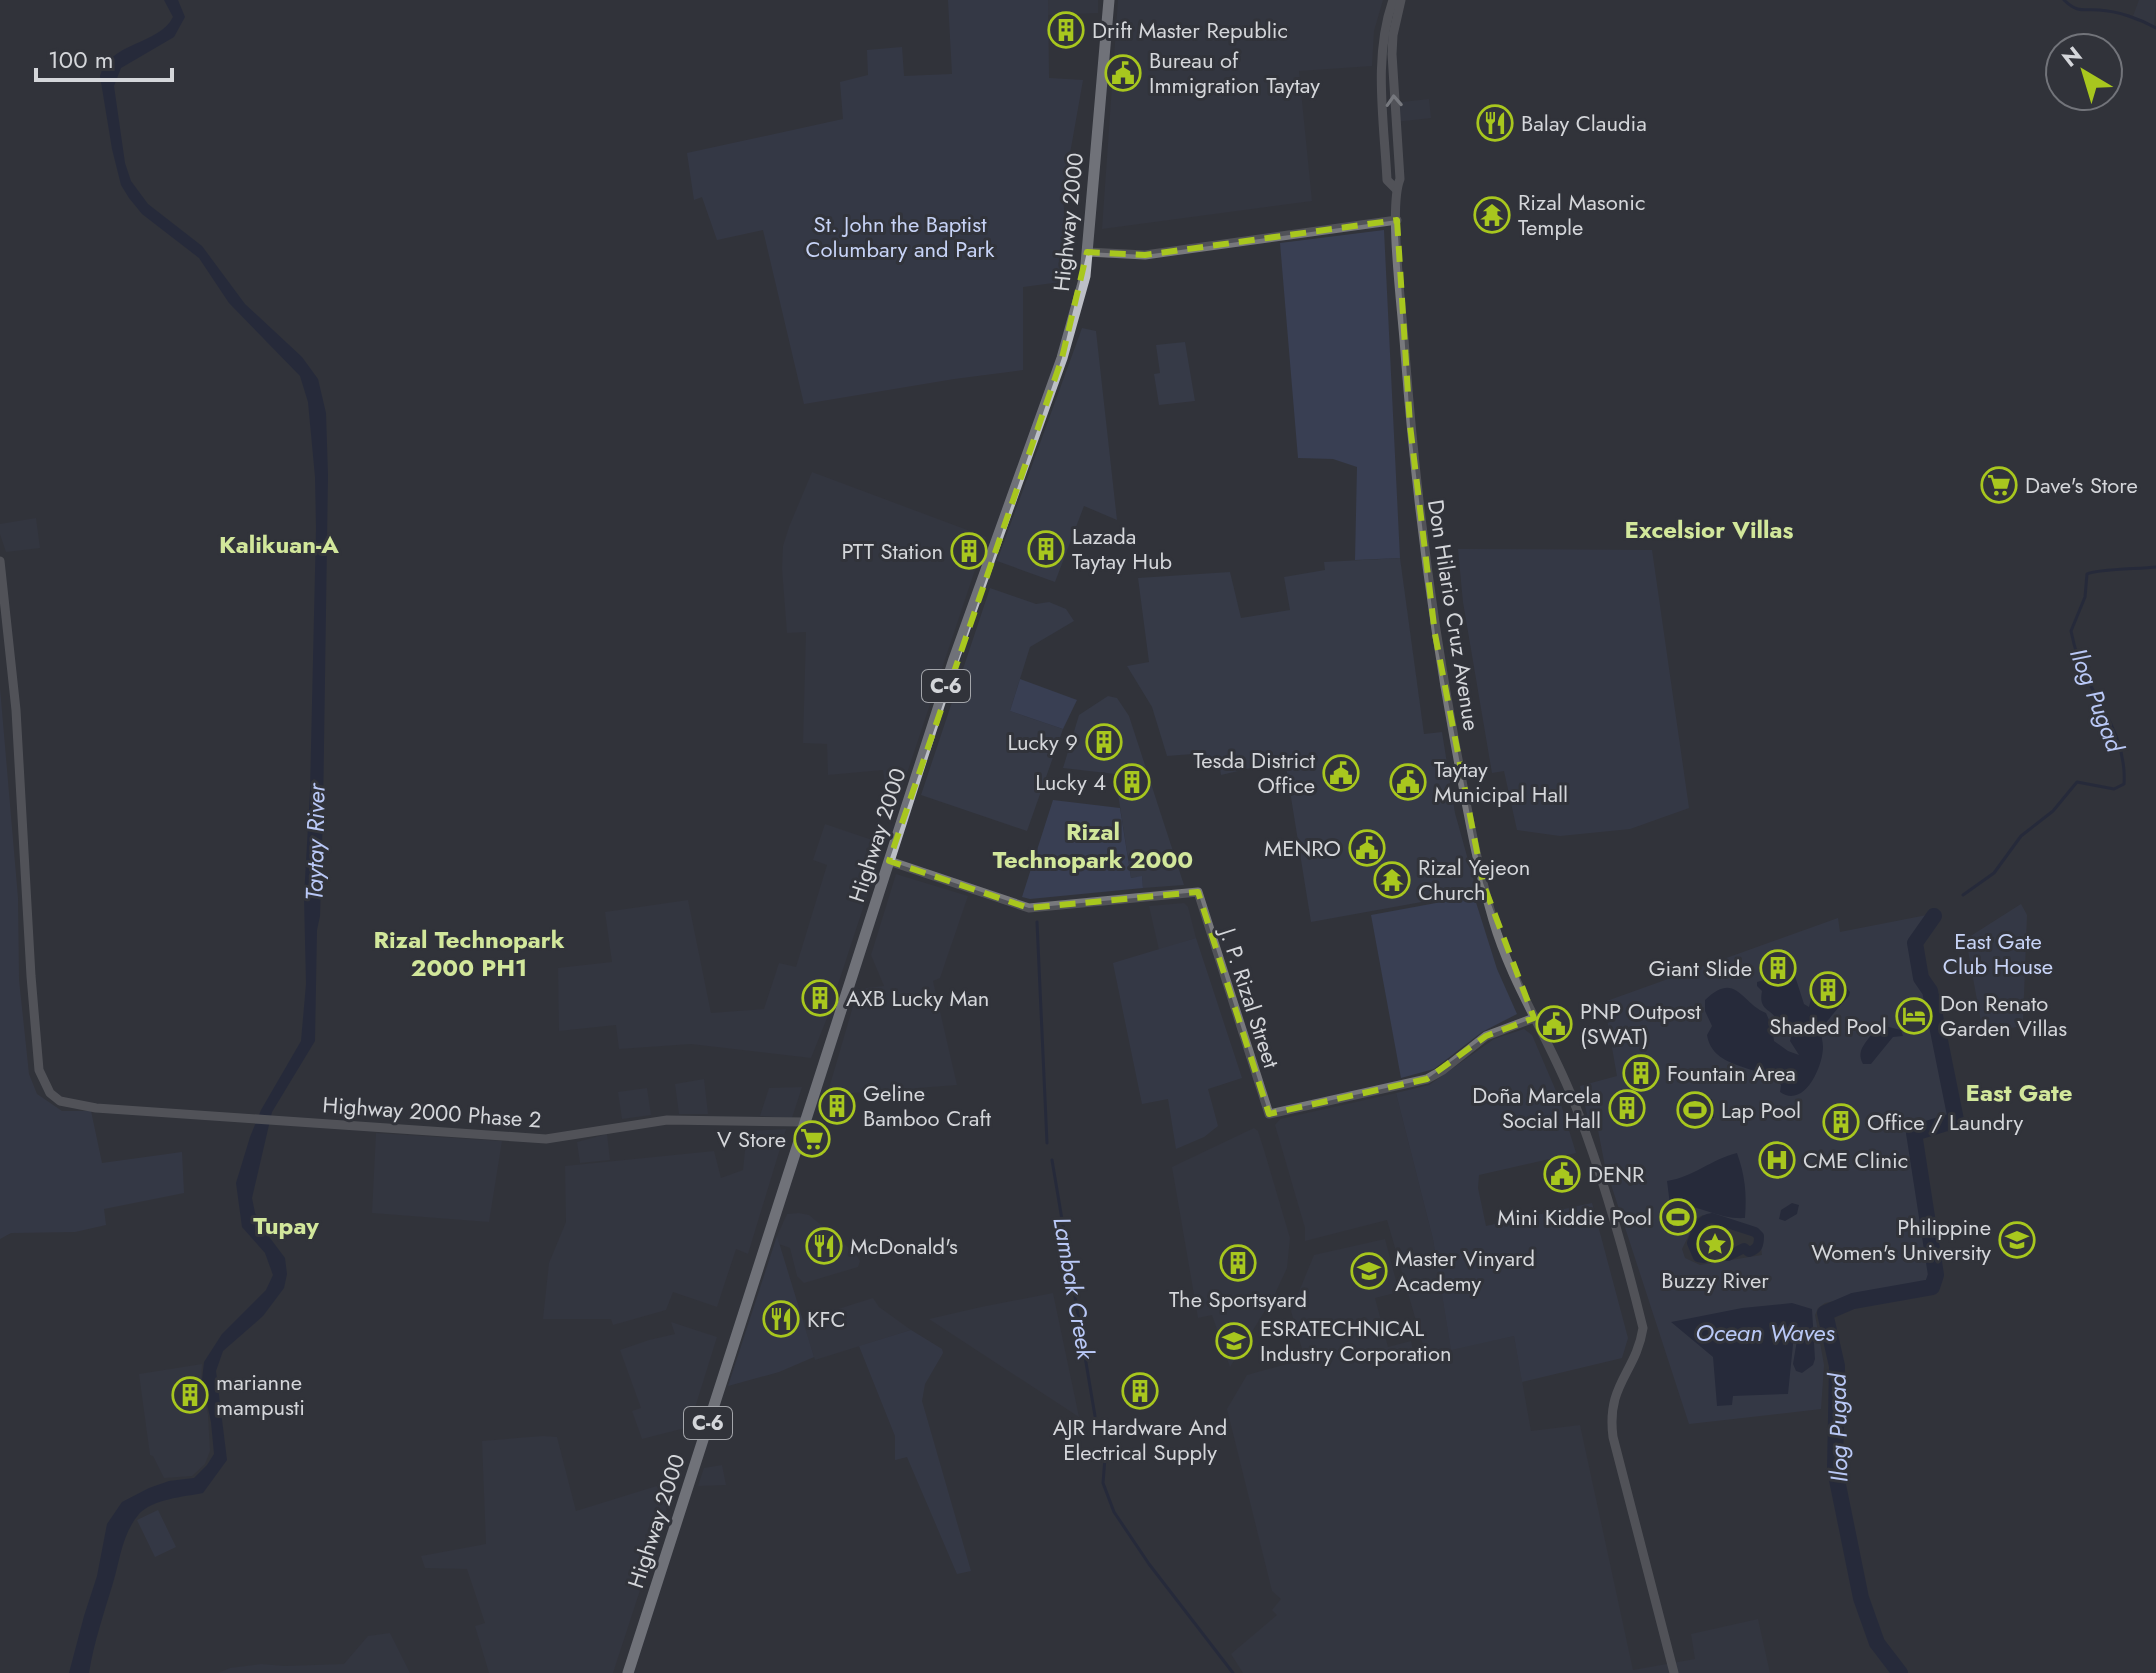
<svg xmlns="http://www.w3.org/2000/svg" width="2156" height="1673" viewBox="0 0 2156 1673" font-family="Jost,sans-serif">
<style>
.built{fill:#363a47}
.green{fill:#393f53;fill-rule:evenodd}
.water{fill:#19203b}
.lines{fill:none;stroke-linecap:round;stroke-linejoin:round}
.stream{stroke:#19203b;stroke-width:3}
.canal{stroke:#19203b;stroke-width:10}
.river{stroke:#19203b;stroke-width:16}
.minor{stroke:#78797d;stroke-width:9}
.major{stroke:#bcbfc6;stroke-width:11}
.oneway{stroke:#cbcdd1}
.marked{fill:none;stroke:#a8c71e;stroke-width:6;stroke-dasharray:16 10;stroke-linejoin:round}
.labels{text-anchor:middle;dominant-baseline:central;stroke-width:6;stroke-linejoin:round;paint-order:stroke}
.shield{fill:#31333a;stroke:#a3a5aa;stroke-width:2}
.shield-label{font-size:20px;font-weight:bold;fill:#d4d6da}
.poi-label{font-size:22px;fill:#d4d6da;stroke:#31333a;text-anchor:start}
.street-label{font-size:22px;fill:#d4d6da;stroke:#31333a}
.park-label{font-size:22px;fill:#c7d3f6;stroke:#31333a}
.neighbourhood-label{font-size:24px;font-weight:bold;fill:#d2e79b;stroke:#31333a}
.water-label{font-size:24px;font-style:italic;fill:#b9c8f6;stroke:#31333a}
</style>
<rect width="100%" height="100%" fill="#31333a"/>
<g class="built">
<path d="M1048,0H1098V13L1048,15Z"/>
<path d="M1118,0H1383L1374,31L1372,66L1299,71L1312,201L1102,229Z"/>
<path d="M2139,0H2156L2154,27L2133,16Z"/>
<path d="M1429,99L1431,118L1395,122L1393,103Z"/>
<path d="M1082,328L1096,331L1117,520L1084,506L1055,582L997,561Z"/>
<path d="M1185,342L1195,401L1159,405L1154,374L1160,373L1156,345Z"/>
<path d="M812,472L986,537L890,824L883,770L828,775L827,744L803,743L806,632L787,633L782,569L783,546L789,527Z"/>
<path d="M36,518L40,548L6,552L0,534V524Z"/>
<path d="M1400,558L1424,734L1442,732L1455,813L1477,892L1311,922L1285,760L1221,775L1219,763L1195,766L1193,754L1167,756L1152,707L1127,666L1149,662L1138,578L1230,572L1241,618L1290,610L1284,577L1325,570L1324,562Z"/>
<path d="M990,588L1036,604L1049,602L1066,609L1074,621L1030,647L1010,711L1063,729L1027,831L921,795Z"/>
<path d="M1108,696L1117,698L1129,716L1184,885L1143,888L1142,877L1131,878L1115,774L1063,768L1079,715Z"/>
<path d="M825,824L884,844L827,1018L811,1058L691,1044L619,1049L616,1025L559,1031L558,968L612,962L605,912L688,900L711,1013L764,1009L779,963L796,967L827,865L813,860Z"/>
<path d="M896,874L968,896L940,978L933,981L957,1085L827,1095L858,989L884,986L871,955Z"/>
<path d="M1184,903L1188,907L1196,938L1159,950L1149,906Z"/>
<path d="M704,1079L708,1114H679L675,1084Z"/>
<path d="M802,1087L792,1118L760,1116L769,1088Z"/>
<path d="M647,1088L651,1115L622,1119L618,1092Z"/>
<path d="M1396,1093L1433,1239L1451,1349L1514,1336L1531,1431L1580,1425L1633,1670L1695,1659L1691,1634L1758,1619L1770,1673H1243L1231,1654L1277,1615L1272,1610L1281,1599L1272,1591L1227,1409L1247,1375L1305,1359L1291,1311L1314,1255L1385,1239L1399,1292L1375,1298L1388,1347L1411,1341L1414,1354L1425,1352L1387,1220L1305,1241V1228L1275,1125L1280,1119Z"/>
<path d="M1254,1128L1258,1131L1264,1150L1290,1238L1287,1268L1273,1298L1230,1367L1212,1315L1198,1318L1172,1167Z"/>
<path d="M786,1129L748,1254L736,1249L717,1307L673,1292L666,1310L613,1325L611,1319H543L549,1263L566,1222L565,1166L714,1151L721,1178L743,1170L747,1131Z"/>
<path d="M376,1133L502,1141L489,1222L372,1213Z"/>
<path d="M607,1134L610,1160L580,1163L577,1142Z"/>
<path d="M799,1213L809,1215L855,1253L860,1261L858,1267L804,1283L797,1276L790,1248L779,1244L777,1236L787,1214Z"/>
<path d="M1053,1293L1079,1417L929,1319L981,1307Z"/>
<path d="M873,1298L879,1307L911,1330L815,1360L799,1310L803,1320Z"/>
<path d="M671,1322L717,1337L689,1427L642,1439L632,1411L641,1408L620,1350L649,1340L675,1334Z"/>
<path d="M202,1364L201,1383L208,1415L210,1451L205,1464L192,1476L164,1478L153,1456L150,1455L139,1374Z"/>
<path d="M543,1436L557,1437L576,1511L676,1480L613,1673H489L475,1626L485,1623L467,1569L425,1568L421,1556L486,1544L482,1441Z"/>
<path d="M722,1465L726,1485L698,1486L704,1468Z"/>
<path d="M390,1633L410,1673H218L230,1668L261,1664L285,1666L344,1664L368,1636Z"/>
</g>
<g class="green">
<path d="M948,0H1048L1049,78L1083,80L1063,193L1068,281L1023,287V370L954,379L804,404L763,230L717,240L702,197L694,200L687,153L843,119L840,82L868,75L867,50L902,47L904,76L952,74Z"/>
<path d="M1384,230L1400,558L1355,560L1357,467L1333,459L1298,458L1280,243Z"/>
<path d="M1458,549L1652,550L1689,808L1630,829L1560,836L1517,830L1504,771L1492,773L1463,602Z"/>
<path d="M1020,679L1077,700L1063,729L1010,711Z"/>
<path d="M0,688L18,898L19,980L29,1074L37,1094L62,1111H91L102,1163L182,1152L184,1193L104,1209L106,1225L75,1232L11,1233L0,1239Z"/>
<path d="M1053,800L1120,808L1131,878L1142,876L1143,888L1030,899L1022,897Z"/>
<path d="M1474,896L1497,969L1517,1014L1482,1032L1434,1069L1401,1078L1371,915Z"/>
<path d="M2021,904L2027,915L2023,1020L2017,1027L1983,1033L1966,939Z"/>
<path d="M1927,915L1910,944L1918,982L1925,996L1952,1111L1949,1119L1916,1126L1909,1133L1932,1272L1925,1281L1825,1303L1818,1308L1815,1315L1824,1365L1821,1409L1689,1424L1605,1166L1598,1130H1591L1580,1086L1617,1076L1604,1002L1838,918L1840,932ZM1703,1215L1729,1225L1759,1231L1762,1255L1700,1265L1685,1258L1682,1249L1697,1218Z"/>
<path d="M1196,938L1242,1078L1208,1089L1218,1126L1204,1137L1176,1149L1168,1099L1142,1104L1113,963Z"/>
<path d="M1524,1029L1532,1035L1559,1098L1576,1153L1479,1175L1478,1188L1486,1226L1592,1203L1628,1338L1622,1358L1522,1382L1514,1336L1451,1350L1433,1239L1396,1093L1429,1085L1494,1039Z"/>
<path d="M777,1236L814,1357L779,1372L728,1386Z"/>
<path d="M911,1330L942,1349L943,1353L925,1384L922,1401L971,1571L957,1574L907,1457L895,1460V1436L859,1346Z"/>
<path d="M158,1510L176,1547L155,1557L137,1520Z"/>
</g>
<g class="water">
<path d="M164,0H178L185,17L174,37L121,68L114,86L125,163L131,181L148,204L202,246L245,304L302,357L318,379L326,413L328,475L323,813L320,916L317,930L315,1041L272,1112L252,1198L255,1213L267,1234L285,1258L287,1274L284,1288L263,1316L223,1351L216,1371L227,1460L203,1493C183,1497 153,1499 139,1514C122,1534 120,1560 113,1583C104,1613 94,1642 89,1673H69L84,1616L97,1576L107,1524L122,1502L149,1488L169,1481L194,1478L207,1465L214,1454L211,1422L202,1380L204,1362L222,1334L266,1290L273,1275L265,1253L242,1227L236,1183L250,1137L261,1110L301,1041L306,984L304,897L310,791L316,528L315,477L308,402L300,376L229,303L199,258L142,214L129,198L121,185L112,149L100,76C109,42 159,45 173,17Z"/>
<path d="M1789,973L1795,976L1804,1004L1809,1007L1812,994L1825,973L1835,974L1850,992L1849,996C1846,999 1823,1025 1822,1029C1820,1035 1823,1040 1823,1047C1823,1067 1804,1109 1780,1092L1781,1085C1760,1064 1713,1071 1707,1035L1712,1026L1705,1011V1000C1736,970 1741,1003 1766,1013L1772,1027L1774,1041L1788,1051L1799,1055L1790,1041L1792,1032L1782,1033C1780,1028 1779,1024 1777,1020C1771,1008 1758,1011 1762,991L1757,986V982Z"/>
<path d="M1885,1026L1901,1030L1903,1036L1893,1037L1871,1064H1863C1855,1049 1868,1042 1874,1030H1879L1881,1034Z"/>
<path d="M1712,1099L1714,1118L1679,1121L1677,1102Z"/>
<path d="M1737,1153C1745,1175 1747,1194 1745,1218C1718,1220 1696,1202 1670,1205L1667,1181C1693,1177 1712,1159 1737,1153Z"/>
<path d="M1792,1203L1799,1205L1797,1214L1785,1221L1779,1219L1781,1210Z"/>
<path d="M1691,1210L1693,1223L1665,1230L1663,1212Z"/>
<path d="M1792,1303L1812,1309L1815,1359L1813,1365L1802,1373L1796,1371L1793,1364L1798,1334L1794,1335L1788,1394L1733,1396L1732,1405L1717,1406L1713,1357L1671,1322L1742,1308Z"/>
</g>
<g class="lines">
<g class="stream">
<path d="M2064,0C2077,13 2083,9 2099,10C2118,11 2140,19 2156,28"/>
<path d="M1963,895L1994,873L2021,836L2053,811L2077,782L2114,789L2124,784C2127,742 2102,709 2084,673C2077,659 2074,645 2071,631L2085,597L2087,574C2097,569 2140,569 2156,567"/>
<path d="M1037,922L1047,1143"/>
<path d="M1052,1160L1095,1416"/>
<path d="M1105,1458L1103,1483L1114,1512L1149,1564L1233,1673"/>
</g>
<path class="canal" d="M1712,1218L1755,1232L1759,1236C1759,1245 1758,1249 1749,1252L1744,1248L1728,1256C1720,1252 1719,1242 1710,1239L1706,1241L1707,1253L1704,1258L1698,1257L1692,1243C1696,1232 1699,1219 1712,1218Z"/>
<path class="river" d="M1900,1673L1877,1643L1861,1598L1835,1470L1837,1366L1825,1313L1853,1301L1932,1287L1936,1275L1914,1133L1956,1120L1930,991L1921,978L1915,943L1934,916"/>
<g class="minor">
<path d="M1393,0C1373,57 1384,120 1387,180L1396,189"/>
<path d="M1401,0L1393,35L1392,54L1400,179C1388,208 1403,316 1405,353C1415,484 1431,614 1455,743C1466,802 1476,862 1493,920C1511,982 1548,1037 1572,1097C1602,1171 1624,1251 1643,1328C1636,1373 1606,1384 1613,1437L1674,1673"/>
<path d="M1087,252L1145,255L1397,220"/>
<path d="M0,561L16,710L31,976L39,1070L50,1093L60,1101L96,1108L546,1139L667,1120L805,1122"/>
<path d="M889,861L1029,908L1198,892L1269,1114L1427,1079L1443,1070L1486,1036L1534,1018"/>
</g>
<path class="major" d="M628,1673L954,659L1062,358L1085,276L1109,0"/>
</g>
<defs><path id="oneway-chevron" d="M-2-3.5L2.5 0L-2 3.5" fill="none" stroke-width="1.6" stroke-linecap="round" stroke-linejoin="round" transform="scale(2)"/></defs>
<use class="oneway" href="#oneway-chevron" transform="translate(1394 101) rotate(-93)"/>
<path d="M0 0H2156V1673H0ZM1397,220L1410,425L1435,634L1483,883L1534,1018L1486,1036L1427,1079L1269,1114L1198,892L1029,908L889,861L1062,358L1087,252L1145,255Z" fill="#31333a" fill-opacity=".55" fill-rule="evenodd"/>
<path class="marked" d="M1397,220L1410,425L1435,634L1483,883L1534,1018L1486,1036L1427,1079L1269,1114L1198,892L1029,908L889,861L1062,358L1087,252L1145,255Z"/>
<defs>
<symbol id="building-ring" viewBox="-11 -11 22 22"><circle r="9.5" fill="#31333a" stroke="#a8c71e" stroke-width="1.5"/><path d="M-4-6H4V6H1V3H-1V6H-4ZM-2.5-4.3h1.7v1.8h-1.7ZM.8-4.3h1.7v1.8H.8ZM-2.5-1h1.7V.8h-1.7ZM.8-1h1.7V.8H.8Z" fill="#a8c71e"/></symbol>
<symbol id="civic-ring" viewBox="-11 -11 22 22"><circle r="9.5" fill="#31333a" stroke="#a8c71e" stroke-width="1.5"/><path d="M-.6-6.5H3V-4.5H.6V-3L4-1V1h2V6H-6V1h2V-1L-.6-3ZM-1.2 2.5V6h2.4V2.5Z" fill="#a8c71e"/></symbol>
<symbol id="restaurant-ring" viewBox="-11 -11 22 22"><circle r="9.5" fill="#31333a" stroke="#a8c71e" stroke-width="1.5"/><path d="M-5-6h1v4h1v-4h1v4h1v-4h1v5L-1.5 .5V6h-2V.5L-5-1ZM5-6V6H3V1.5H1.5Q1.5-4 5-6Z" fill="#a8c71e"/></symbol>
<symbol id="temple-ring" viewBox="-11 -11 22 22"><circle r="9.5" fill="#31333a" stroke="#a8c71e" stroke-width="1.5"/><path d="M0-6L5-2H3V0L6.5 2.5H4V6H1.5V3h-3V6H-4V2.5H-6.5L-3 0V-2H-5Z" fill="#a8c71e"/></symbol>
<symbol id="supermarket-ring" viewBox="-11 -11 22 22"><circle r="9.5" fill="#31333a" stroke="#a8c71e" stroke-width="1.5"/><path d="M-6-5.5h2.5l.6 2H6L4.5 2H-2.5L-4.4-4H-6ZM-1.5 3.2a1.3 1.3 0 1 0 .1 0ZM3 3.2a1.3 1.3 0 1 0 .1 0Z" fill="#a8c71e"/></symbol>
<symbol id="hotel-ring" viewBox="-11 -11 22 22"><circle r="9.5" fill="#31333a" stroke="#a8c71e" stroke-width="1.5"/><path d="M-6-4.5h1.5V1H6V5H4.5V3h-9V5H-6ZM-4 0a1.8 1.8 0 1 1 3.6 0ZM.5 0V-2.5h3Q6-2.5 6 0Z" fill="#a8c71e"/></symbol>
<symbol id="stadium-ring" viewBox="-11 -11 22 22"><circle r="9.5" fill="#31333a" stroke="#a8c71e" stroke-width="1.5"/><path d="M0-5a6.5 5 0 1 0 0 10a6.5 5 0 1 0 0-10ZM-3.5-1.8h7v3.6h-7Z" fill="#a8c71e"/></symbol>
<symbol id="hospital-ring" viewBox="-11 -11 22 22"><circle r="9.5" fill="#31333a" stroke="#a8c71e" stroke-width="1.5"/><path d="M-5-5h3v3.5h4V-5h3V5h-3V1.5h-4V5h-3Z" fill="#a8c71e"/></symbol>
<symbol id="university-ring" viewBox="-11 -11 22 22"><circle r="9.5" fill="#31333a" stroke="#a8c71e" stroke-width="1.5"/><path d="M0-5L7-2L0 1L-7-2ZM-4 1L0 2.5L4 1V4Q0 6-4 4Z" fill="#a8c71e"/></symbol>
<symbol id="sight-ring" viewBox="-11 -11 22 22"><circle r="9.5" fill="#31333a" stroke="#a8c71e" stroke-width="1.5"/><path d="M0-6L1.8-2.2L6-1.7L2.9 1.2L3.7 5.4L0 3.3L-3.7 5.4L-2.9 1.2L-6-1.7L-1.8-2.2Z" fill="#a8c71e"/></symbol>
<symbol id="school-ring" viewBox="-11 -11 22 22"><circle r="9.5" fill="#31333a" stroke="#a8c71e" stroke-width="1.5"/><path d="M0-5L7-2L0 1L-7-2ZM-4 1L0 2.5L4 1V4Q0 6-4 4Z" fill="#a8c71e"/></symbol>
</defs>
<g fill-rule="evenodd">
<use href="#building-ring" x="1046" y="10" width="40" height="40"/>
<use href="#civic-ring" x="1103" y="53" width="40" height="40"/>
<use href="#restaurant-ring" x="1475" y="103" width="40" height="40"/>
<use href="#temple-ring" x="1472" y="195" width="40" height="40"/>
<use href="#supermarket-ring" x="1979" y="465" width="40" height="40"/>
<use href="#building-ring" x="1026" y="529" width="40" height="40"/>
<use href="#building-ring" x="949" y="531" width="40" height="40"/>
<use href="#building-ring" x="1084" y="722" width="40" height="40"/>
<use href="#civic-ring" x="1321" y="753" width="40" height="40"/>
<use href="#building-ring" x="1112" y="762" width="40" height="40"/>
<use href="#civic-ring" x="1388" y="762" width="40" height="40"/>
<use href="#civic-ring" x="1347" y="828" width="40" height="40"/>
<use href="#temple-ring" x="1372" y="860" width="40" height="40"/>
<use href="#building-ring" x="1758" y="948" width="40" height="40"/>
<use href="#building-ring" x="1808" y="970" width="40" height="40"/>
<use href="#building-ring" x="800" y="978" width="40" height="40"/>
<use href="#hotel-ring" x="1894" y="996" width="40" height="40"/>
<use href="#civic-ring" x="1534" y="1004" width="40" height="40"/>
<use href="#building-ring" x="1621" y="1053" width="40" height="40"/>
<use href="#building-ring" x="817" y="1086" width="40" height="40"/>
<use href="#building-ring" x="1607" y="1088" width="40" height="40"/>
<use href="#stadium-ring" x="1675" y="1090" width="40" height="40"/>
<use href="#building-ring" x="1821" y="1102" width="40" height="40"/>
<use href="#supermarket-ring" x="792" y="1119" width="40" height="40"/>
<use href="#hospital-ring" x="1757" y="1140" width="40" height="40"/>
<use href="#civic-ring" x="1542" y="1154" width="40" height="40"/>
<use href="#stadium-ring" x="1658" y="1197" width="40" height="40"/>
<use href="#university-ring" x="1997" y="1220" width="40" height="40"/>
<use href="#sight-ring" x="1695" y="1224" width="40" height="40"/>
<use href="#restaurant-ring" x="804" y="1226" width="40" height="40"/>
<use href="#building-ring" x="1218" y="1243" width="40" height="40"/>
<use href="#school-ring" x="1349" y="1251" width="40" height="40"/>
<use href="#restaurant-ring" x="761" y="1299" width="40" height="40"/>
<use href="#school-ring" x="1214" y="1321" width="40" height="40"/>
<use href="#building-ring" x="1120" y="1371" width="40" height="40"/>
<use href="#building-ring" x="170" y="1375" width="40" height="40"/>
</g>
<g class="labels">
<g class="shield">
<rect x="922" y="670" width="48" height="32" rx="6"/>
<rect x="684" y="1407" width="48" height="32" rx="6"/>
</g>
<g class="shield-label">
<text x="946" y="686">C-6</text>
<text x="708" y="1423">C-6</text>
</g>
<g class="poi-label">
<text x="1092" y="30">Drift Master Republic</text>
<text x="1149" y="60">Bureau of<tspan x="1149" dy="25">Immigration Taytay</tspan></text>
<text x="1521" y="123">Balay Claudia</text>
<text x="1518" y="202">Rizal Masonic<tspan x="1518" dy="25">Temple</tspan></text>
<text x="2025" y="485">Dave's Store</text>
<text x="1072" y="536">Lazada<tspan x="1072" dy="25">Taytay Hub</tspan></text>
<text x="943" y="551" text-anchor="end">PTT Station</text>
<text x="1078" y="742" text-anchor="end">Lucky 9</text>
<text x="1315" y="760" text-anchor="end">Tesda District<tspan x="1315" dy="25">Office</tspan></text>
<text x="1434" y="769">Taytay<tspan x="1434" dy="25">Municipal Hall</tspan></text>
<text x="1106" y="782" text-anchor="end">Lucky 4</text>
<text x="1341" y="848" text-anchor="end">MENRO</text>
<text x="1418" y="867">Rizal Yejeon<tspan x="1418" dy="25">Church</tspan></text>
<text x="1752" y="968" text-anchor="end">Giant Slide</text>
<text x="846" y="998">AXB Lucky Man</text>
<text x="1940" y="1003">Don Renato<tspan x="1940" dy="25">Garden Villas</tspan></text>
<text x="1580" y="1011">PNP Outpost<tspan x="1580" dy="25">(SWAT)</tspan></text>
<text x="1828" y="1026" text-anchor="middle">Shaded Pool</text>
<text x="1667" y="1073">Fountain Area</text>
<text x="863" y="1093">Geline<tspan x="863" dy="25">Bamboo Craft</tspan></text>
<text x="1601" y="1095" text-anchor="end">Doña Marcela<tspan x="1601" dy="25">Social Hall</tspan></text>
<text x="1721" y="1110">Lap Pool</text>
<text x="1867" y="1122">Office / Laundry</text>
<text x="786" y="1139" text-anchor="end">V Store</text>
<text x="1803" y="1160">CME Clinic</text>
<text x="1588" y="1174">DENR</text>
<text x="1652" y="1217" text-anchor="end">Mini Kiddie Pool</text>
<text x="1991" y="1227" text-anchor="end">Philippine<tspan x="1991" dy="25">Women's University</tspan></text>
<text x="850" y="1246">McDonald's</text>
<text x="1395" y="1258">Master Vinyard<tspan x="1395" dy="25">Academy</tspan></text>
<text x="1715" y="1280" text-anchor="middle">Buzzy River</text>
<text x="1238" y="1299" text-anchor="middle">The Sportsyard</text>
<text x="807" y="1319">KFC</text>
<text x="1260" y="1328">ESRATECHNICAL<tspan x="1260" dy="25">Industry Corporation</tspan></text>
<text x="216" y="1382">marianne<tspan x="216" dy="25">mampusti</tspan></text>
<text x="1140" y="1427" text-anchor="middle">AJR Hardware And<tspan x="1140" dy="25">Electrical Supply</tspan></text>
</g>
<g class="street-label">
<text transform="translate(1068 222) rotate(-84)">Highway 2000</text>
<text transform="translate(1454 615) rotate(81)">Don Hilario Cruz Avenue</text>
<text transform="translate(877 835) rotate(-72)">Highway 2000</text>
<text transform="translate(1250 998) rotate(72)">J. P. Rizal Street</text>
<text transform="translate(432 1112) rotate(4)">Highway 2000 Phase 2</text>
<text transform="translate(656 1521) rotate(-72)">Highway 2000</text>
</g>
<g class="park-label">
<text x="900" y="224">St. John the Baptist<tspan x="900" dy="25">Columbary and Park</tspan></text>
<text x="1998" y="941">East Gate<tspan x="1998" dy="25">Club House</tspan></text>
</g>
<g class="neighbourhood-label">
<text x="1709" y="529">Excelsior Villas</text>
<text x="279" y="544">Kalikuan-A</text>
<text x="1093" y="831">Rizal<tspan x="1093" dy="28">Technopark 2000</tspan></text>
<text x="469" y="939">Rizal Technopark<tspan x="469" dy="28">2000 PH1</tspan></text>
<text x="2019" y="1092">East Gate</text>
<text x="286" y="1225">Tupay</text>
</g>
<g class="water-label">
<text transform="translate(2097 700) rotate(69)">Ilog Pugad</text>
<text transform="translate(315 842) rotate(-89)">Taytay River</text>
<text transform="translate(1074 1288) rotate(80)">Lambak Creek</text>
<text x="1765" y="1332">Ocean Waves</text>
<text transform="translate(1838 1428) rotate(-91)">Ilog Pugad</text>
</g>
</g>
<g transform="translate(2084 72) rotate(322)"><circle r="38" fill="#31333a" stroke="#72747a" stroke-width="2"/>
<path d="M0-6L14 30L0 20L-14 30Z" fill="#a8c71e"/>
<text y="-12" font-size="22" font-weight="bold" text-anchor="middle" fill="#d4d6da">N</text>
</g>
<path d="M36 68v12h136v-12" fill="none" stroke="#d4d6da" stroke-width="4"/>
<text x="48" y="68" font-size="24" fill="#d4d6da" stroke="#31333a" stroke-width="6" paint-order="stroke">100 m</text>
</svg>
